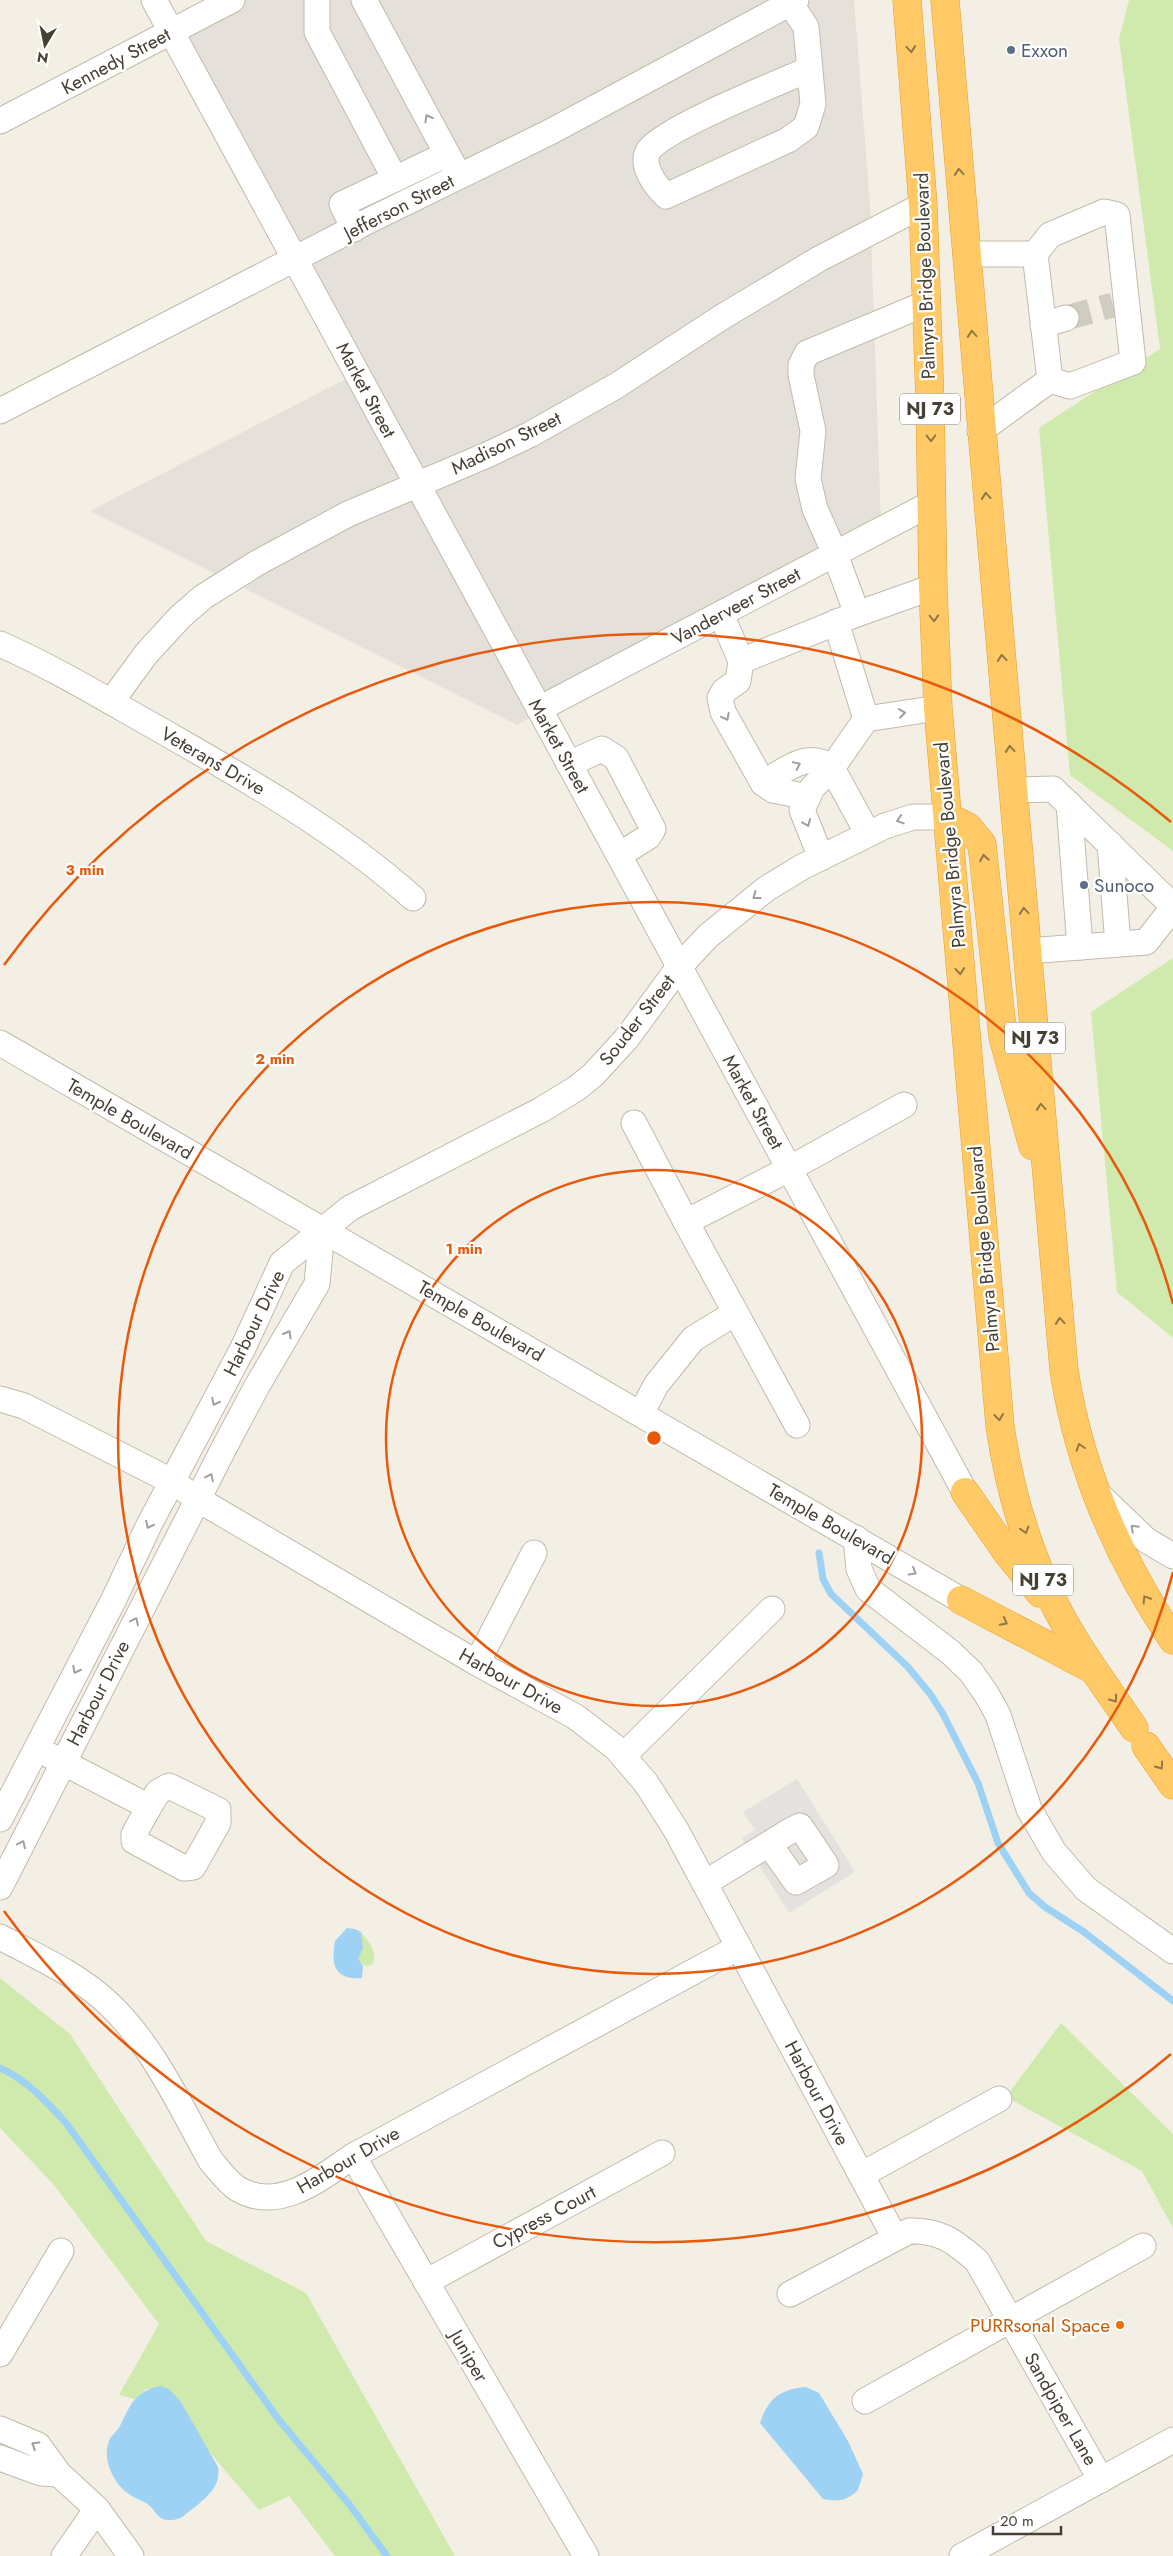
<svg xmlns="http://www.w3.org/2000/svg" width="1173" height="2556" viewBox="0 0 1173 2556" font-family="Jost,sans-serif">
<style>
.industrial{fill:#e6e0da}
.green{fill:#cfeaac}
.parking{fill:#e4e1de}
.water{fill:#9ed2f4}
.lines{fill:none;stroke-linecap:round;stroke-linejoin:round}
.stream{stroke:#9ed2f4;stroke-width:7}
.minor-tunnel{stroke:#d1ccc2;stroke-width:25;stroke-dasharray:25 12;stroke-linecap:butt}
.minor-casing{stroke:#c2baaa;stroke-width:27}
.highway-casing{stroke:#e59f2d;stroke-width:29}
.minor{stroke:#fff;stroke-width:25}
.highway{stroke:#ffca65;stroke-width:28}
.oneway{stroke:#907748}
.oneway2{stroke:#a29f9a}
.ring{fill:none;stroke:#e8590c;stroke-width:2.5}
.service-dot{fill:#5c6f8a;stroke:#fff;stroke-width:2}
.food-dot{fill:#e8710a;stroke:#fff;stroke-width:2}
.labels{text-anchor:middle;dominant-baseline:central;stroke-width:4.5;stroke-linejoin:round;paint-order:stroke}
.shield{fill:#fff;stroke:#7e7971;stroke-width:1}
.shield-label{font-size:18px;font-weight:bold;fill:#463f34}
.service-label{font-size:19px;fill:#4e5e75;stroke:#fff;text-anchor:start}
.street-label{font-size:19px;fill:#463f34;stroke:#fff}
.food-label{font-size:19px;fill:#c56008;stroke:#fff;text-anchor:end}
.centre{fill:#e8590c;stroke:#fff;stroke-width:2.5}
.ring-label{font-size:15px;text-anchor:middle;font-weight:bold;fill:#e8590c;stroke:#fff;stroke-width:4.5;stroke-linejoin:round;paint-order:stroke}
</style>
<rect width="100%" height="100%" fill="#f4efe5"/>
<path class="industrial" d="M233,0H854L870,205L881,522L517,725L90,511L357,373L172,32Z"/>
<g class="green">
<path d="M1129,0H1173V851L1070,775L1039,428L1160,349L1119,39Z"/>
<path d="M1173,958V1338L1117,1292L1091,1012Z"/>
<path d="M361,1932C369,1942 379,1952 372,1965L366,1966L359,1963C356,1952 364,1944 361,1932Z"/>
<path d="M0,1978L70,2034L206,2241L306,2293L455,2556H335L289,2496L259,2510L207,2449L181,2402L167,2389H146L135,2399L119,2395L159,2324L54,2185L0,2128Z"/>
<path d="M1061,2023L1173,2134V2228L1142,2171L1006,2097Z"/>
</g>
<path class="parking" d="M797,1779L855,1872L789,1913L742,1838L755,1830L743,1812Z"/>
<g class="water">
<path d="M347,1928L355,1929L361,1932L363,1948L358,1959L363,1966L362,1978C334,1980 331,1965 335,1941Z"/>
<path d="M160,2386L169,2389L181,2402L218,2467C221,2486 208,2496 195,2507C186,2513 181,2521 169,2520C156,2520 156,2509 146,2503C140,2500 132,2497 126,2492C113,2481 102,2459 109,2441C111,2435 117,2432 120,2426C131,2404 134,2392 160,2386Z"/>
<path d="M806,2387L819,2393L848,2441L863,2474L858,2490C847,2501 837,2502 823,2499L760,2423C768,2398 781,2389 806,2387Z"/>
</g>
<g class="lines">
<g class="stream">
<path d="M819,1553L823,1579L831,1594L908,1667L931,1695L943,1714L978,1783L998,1843L1029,1893L1045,1907L1084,1932L1173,2001"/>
<path d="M0,2068C27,2080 47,2102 66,2123L279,2420L349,2504L387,2556"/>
</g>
<path class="minor-tunnel" d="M1066,318L1113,305"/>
<defs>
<g id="minor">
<path d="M154,0L965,1492"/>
<path d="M317,0V32L395,179L342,204L354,229"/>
<path d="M364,0L459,176"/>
<path d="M788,0L806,27L813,104L806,127L788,140L666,196C656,186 639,165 649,150C666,127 778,83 810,69"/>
<path d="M0,121L232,0"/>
<path d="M395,179L447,154"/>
<path d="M966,254H1035L1050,380L980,431"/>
<path d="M1035,254L1050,235L1104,212L1117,215L1133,362L1070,386L1050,380"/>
<path d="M1043,325L1066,318"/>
<path d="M0,411L366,222L550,132L796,0"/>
<path d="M721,614L741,661L857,614L835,554L815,509L808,479L813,431L801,375V365L807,353L927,303"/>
<path d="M857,614L933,587"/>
<path d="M836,622L866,719"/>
<path d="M0,644C57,669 110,702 164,732C251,782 338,831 413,898"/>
<path d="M741,661L738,681L724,691L720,698L723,712L763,783L773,790L808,797"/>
<path d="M111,702L146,654L180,617L203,597L257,563L348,514L487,455L531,434L616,386L722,317L819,259L923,205"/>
<path d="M539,709L932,503"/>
<path d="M569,764L602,749L616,758L653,829L648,837L619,855"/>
<path d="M763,783C786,770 808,749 832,768L868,834"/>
<path d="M1014,790L1053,789L1173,906"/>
<path d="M1069,804L1080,947"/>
<path d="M1110,844L1118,944"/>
<path d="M821,858L802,810L812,788L832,768L866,719L938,708"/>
<path d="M1027,951L1146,942L1173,908"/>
<path d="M0,1043L961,1600"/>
<path d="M634,1123L686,1222"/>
<path d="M0,1399L24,1406L173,1482L199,1500L477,1663L576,1717L616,1748L646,1783L676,1830L895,2238"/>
<path d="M641,1414L656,1385L693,1339L735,1313"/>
<path d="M797,1425L686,1222L789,1169L904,1105"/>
<path d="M1097,1493L1146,1540L1173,1556"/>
<path d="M856,1538L859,1569L868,1589L950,1652L971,1672L987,1695L998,1715L1029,1809L1054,1852L1086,1889L1173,1951"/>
<path d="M477,1663L534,1553"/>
<path d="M47,1754L149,1807L134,1834V1841L184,1868L193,1867L218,1823V1810L169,1786L158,1792L149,1807"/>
<path d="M623,1756L772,1609"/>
<path d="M0,1819L113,1601L150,1523L243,1348L282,1263L350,1208L541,1110L577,1088L593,1075L627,1038L679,967L708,936L766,889L802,867L885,826L913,817H948"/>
<path d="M705,1883L790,1831L800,1826L826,1865L796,1882L769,1844"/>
<path d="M0,1887L225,1446L257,1386L317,1284L322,1230"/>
<path d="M0,1937C38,1957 79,1975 110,2005C154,2047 181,2108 211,2161C219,2170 227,2182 238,2189C279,2213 321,2178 353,2156L739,1947"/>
<path d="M353,2156L586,2556"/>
<path d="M861,2175L999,2099"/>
<path d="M426,2282L662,2153"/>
<path d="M790,2294L909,2231C940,2230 954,2241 977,2261L1101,2480"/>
<path d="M0,2354L61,2251"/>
<path d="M865,2401L1143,2246"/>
<path d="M0,2429L38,2445L59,2474L97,2509L131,2556"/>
<path d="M0,2458L41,2473L59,2474"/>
<path d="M64,2556L97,2509"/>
<path d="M962,2556L1173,2440"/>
</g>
<g id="highway">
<path d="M907,0L923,205L930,402L933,587L938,708L1000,1426C1008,1480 1023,1536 1046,1586C1068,1637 1103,1682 1134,1728"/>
<path d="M945,0C982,457 1026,913 1064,1370C1079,1468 1118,1558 1173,1640"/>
<path d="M948,817L968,827L982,844L1003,1037L1033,1146"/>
<path d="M965,1492L1008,1554L1040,1593"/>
<path d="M961,1600L1092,1669"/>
<path d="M1146,1746L1173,1785"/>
</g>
</defs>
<use href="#minor" class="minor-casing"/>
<use href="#highway" class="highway-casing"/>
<use href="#minor" class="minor"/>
<use href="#highway" class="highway"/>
</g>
<defs><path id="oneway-chevron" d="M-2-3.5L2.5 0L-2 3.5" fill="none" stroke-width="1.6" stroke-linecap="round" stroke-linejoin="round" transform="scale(1.25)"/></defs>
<g class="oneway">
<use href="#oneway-chevron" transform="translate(911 49) rotate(85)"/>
<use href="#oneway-chevron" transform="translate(959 172) rotate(-95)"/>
<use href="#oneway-chevron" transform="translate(972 334) rotate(-95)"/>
<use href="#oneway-chevron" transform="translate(931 438) rotate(89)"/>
<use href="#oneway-chevron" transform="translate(986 496) rotate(-95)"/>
<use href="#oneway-chevron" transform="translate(934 618) rotate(88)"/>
<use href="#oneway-chevron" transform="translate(1002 658) rotate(-95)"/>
<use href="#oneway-chevron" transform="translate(1010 749) rotate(-95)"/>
<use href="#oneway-chevron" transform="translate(984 858) rotate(-99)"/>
<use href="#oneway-chevron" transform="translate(1024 911) rotate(-95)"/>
<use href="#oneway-chevron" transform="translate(960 971) rotate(85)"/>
<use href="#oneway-chevron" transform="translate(1041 1107) rotate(-95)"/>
<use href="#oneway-chevron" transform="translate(1060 1321) rotate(-95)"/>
<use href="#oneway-chevron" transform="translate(999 1417) rotate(84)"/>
<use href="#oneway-chevron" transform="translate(1080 1447) rotate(-108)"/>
<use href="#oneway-chevron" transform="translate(1025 1530) rotate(73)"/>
<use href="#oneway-chevron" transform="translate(1146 1599) rotate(-122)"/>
<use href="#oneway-chevron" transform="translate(1004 1622) rotate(28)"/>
<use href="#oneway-chevron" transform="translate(1114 1699) rotate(55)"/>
<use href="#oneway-chevron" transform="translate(1160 1766) rotate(55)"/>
</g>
<g class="oneway2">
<use href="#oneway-chevron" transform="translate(428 118) rotate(-119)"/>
<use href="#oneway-chevron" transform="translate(902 713) rotate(-8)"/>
<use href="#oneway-chevron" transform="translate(726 717) rotate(62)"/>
<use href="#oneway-chevron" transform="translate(797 765) rotate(-26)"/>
<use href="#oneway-chevron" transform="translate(900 820) rotate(162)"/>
<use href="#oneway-chevron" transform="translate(807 823) rotate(68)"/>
<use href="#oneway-chevron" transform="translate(756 896) rotate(143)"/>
<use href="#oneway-chevron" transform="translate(288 1334) rotate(-60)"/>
<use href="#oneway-chevron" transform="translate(215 1402) rotate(117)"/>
<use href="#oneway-chevron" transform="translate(210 1477) rotate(-64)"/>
<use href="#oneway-chevron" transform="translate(149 1525) rotate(117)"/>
<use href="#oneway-chevron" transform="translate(1134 1528) rotate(-135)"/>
<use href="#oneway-chevron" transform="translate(913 1572) rotate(30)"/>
<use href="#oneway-chevron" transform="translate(135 1621) rotate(-64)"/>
<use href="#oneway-chevron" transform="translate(76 1670) rotate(117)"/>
<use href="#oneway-chevron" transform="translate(22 1844) rotate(-64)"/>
<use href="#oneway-chevron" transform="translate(35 2445) rotate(-148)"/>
</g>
<g class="ring">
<circle cx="654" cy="1438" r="268"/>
<path d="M1173 1572A536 536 0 1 1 1173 1304"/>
<path d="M1171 2054A804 804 0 0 1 4 1911M4 965A804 804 0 0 1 1171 822"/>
</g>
<g class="service-dot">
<circle cx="1011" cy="50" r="5"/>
<circle cx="1084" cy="885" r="5"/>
</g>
<circle class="food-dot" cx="1120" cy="2325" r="5"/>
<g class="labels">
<g class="shield">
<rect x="900" y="393.5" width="60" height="31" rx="4"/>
<rect x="1005" y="1022.5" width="60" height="31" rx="4"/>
<rect x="1013" y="1564.5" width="60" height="31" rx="4"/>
</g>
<g class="shield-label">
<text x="930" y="409">NJ 73</text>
<text x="1035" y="1038">NJ 73</text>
<text x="1043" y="1580">NJ 73</text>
</g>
<g class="service-label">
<text x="1021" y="50">Exxon</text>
<text x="1094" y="885">Sunoco</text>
</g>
<g class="street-label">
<text transform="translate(116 61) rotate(-28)">Kennedy Street</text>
<text transform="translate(399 207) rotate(-27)">Jefferson Street</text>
<text transform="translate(925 276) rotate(-92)">Palmyra Bridge Boulevard</text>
<text transform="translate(366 390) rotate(62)">Market Street</text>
<text transform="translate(506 443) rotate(-26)">Madison Street</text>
<text transform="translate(736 606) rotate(-28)">Vanderveer Street</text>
<text transform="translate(559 746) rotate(61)">Market Street</text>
<text transform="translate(213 761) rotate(30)">Veterans Drive</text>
<text transform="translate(950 845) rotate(-95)">Palmyra Bridge Boulevard</text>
<text transform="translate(637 1020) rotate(-52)">Souder Street</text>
<text transform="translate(753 1102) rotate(61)">Market Street</text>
<text transform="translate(130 1119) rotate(30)">Temple Boulevard</text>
<text transform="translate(984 1249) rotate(-95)">Palmyra Bridge Boulevard</text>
<text transform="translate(481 1321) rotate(30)">Temple Boulevard</text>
<text transform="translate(254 1323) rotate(-64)">Harbour Drive</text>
<text transform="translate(831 1524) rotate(30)">Temple Boulevard</text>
<text transform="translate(511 1681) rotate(29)">Harbour Drive</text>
<text transform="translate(98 1693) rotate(-63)">Harbour Drive</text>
<text transform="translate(817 2093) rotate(62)">Harbour Drive</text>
<text transform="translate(348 2160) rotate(-30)">Harbour Drive</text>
<text transform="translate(544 2217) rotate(-28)">Cypress Court</text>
<text transform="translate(469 2356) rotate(60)">Juniper</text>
<text transform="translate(1061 2409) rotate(60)">Sandpiper Lane</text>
</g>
<g class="food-label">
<text x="1110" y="2325">PURRsonal Space</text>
</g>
</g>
<circle cx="654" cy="1438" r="8" class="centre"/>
<g class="ring-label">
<text x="85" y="875">3 min</text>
<text x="275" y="1064">2 min</text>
<text x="464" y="1254">1 min</text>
</g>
<g transform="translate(45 45) rotate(190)" stroke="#ffffff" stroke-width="4" paint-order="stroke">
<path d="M0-4L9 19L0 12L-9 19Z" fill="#463f34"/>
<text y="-8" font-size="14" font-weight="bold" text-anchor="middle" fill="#463f34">N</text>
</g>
<path d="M993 2526v8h68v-8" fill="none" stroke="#463f34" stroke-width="2.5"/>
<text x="1000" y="2526" font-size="15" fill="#463f34" stroke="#ffffff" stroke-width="4" paint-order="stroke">20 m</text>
</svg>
